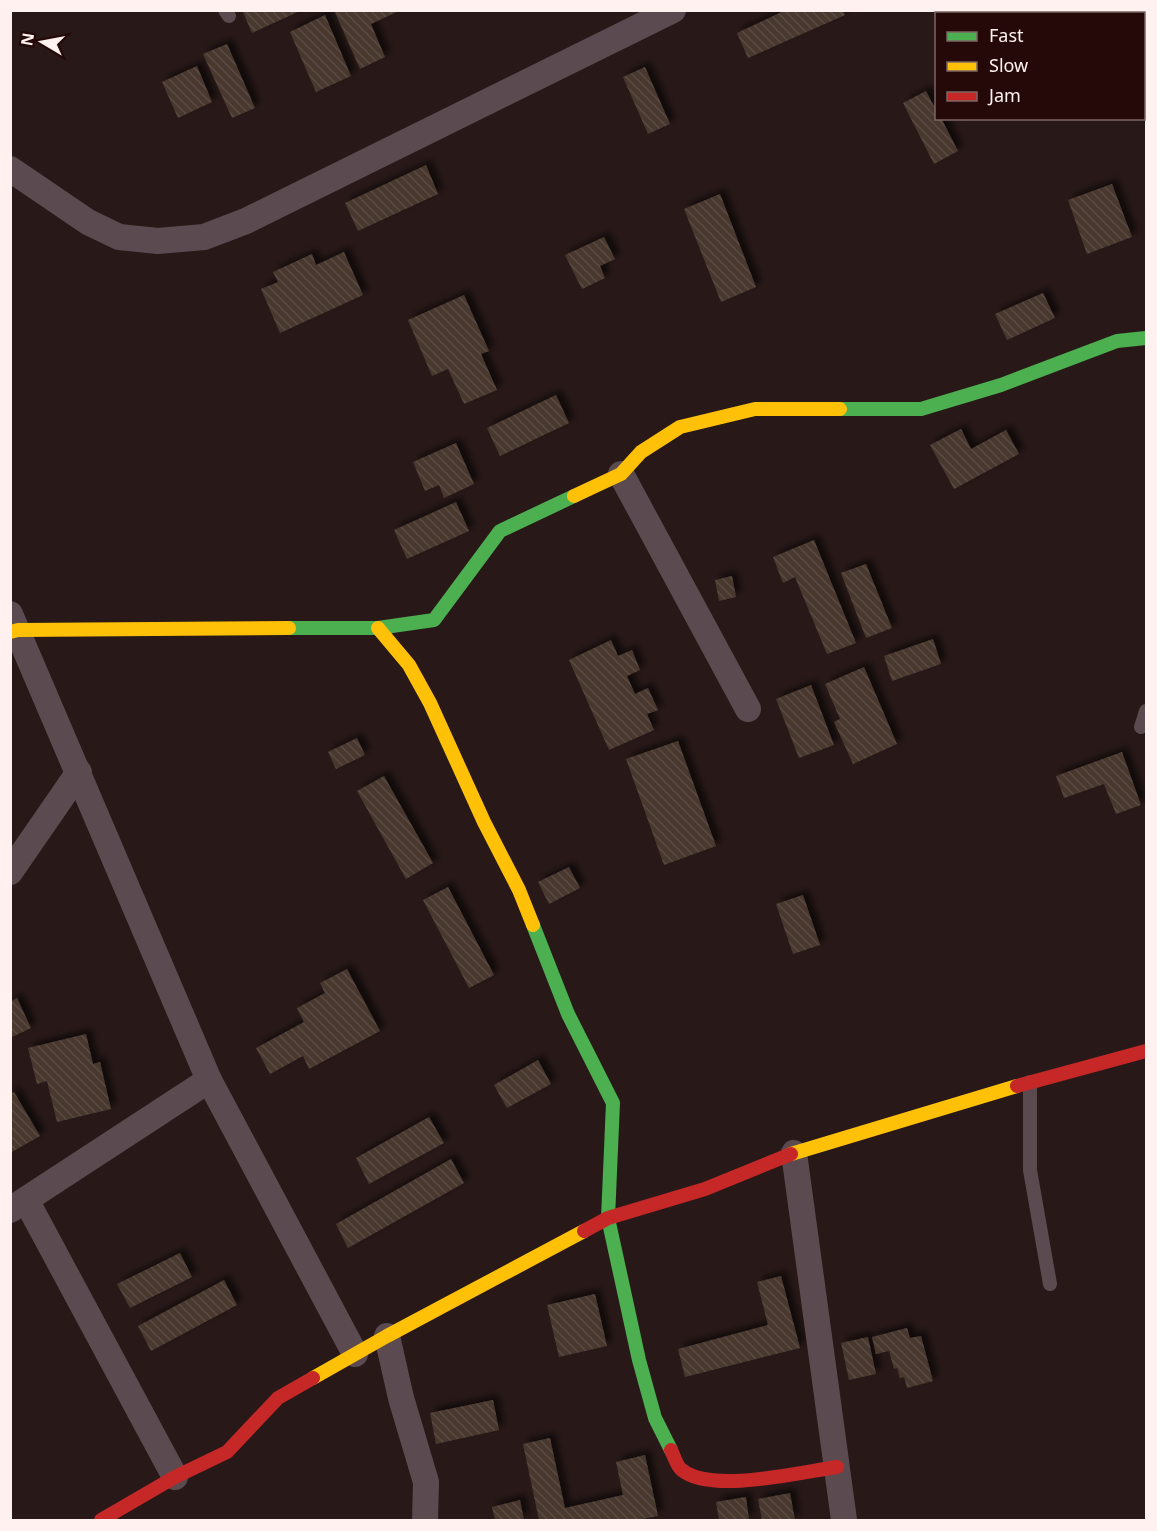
<svg xmlns="http://www.w3.org/2000/svg" width="1157" height="1531" viewBox="0 0 1157 1531" font-family="'Noto Sans',sans-serif">
<style>
.building{fill:url(#building-back-hatch);filter:url(#shadow)}
.lines{fill:none;stroke-linecap:round;stroke-linejoin:round}
.lane{stroke:#5c4a51;stroke-width:14}
.street{stroke:#5c4a51;stroke-width:26}
.fast{stroke:#4caf50;stroke-width:14}
.slow{stroke:#ffc107;stroke-width:14}
.jam{stroke:#c62828;stroke-width:14}
</style>
<defs>
<pattern id="building-back-hatch" width="6" height="6" patternUnits="userSpaceOnUse" patternTransform="scale(1.5)"><rect width="6" height="6" fill="#48382f"/><path d="M-1 5l2 2M0 0l6 6M5-1l2 2" fill="none" stroke="#5a4c43"/></pattern>
<filter id="shadow"><feDropShadow dx="5.5" dy="-5.5" stdDeviation="3" flood-color="#0009"/></filter>
</defs>
<rect width="100%" height="100%" fill="#281918"/>
<g class="building">
<path d="M242,10H302L252,33Z"/>
<path d="M334,10H401L371,24L385,57L360,69Z"/>
<path d="M786,10H843L845,15L748,58L737,33Z"/>
<path d="M1007,10H1057L1051,14H1009Z"/>
<path d="M325,15L351,76L316,92L290,32Z"/>
<path d="M227,44L255,108L232,118L203,54Z"/>
<path d="M197,66L212,102L178,118L162,82Z"/>
<path d="M645,67L670,124L648,134L623,77Z"/>
<path d="M926,91L936,110V118H941L958,151L934,164L903,103Z"/>
<path d="M426,165L438,194L358,231L345,203Z"/>
<path d="M1112,184L1132,237L1087,254L1068,200Z"/>
<path d="M720,194L756,287L721,302L684,209Z"/>
<path d="M604,237L615,259L600,266L605,278L582,289L565,255Z"/>
<path d="M344,252L363,295L280,333L261,289L278,282L273,272L312,254L316,265Z"/>
<path d="M1043,293L1055,318L1007,340L995,314Z"/>
<path d="M464,295L489,351L481,354L497,390L464,404L448,369L432,376L408,320Z"/>
<path d="M556,395L569,423L500,456L487,428Z"/>
<path d="M961,429L971,449L1006,430L1019,454L954,489L930,445Z"/>
<path d="M456,443L474,484L444,498L439,485L425,491L413,462Z"/>
<path d="M456,502L469,531L407,559L394,530Z"/>
<path d="M814,540L856,643L827,654L795,577L783,583L773,557Z"/>
<path d="M866,564L892,628L866,638L841,573Z"/>
<path d="M732,576L736,597L719,601L715,580Z"/>
<path d="M933,639L941,664L892,681L884,656Z"/>
<path d="M611,640L618,656L632,650L640,670L627,676L635,694L648,688L658,710L647,714L654,730L609,750L569,660Z"/>
<path d="M864,667L897,744L853,764L834,722L840,719L825,684Z"/>
<path d="M811,685L834,745L799,758L776,699Z"/>
<path d="M357,738L365,755L336,769L328,752Z"/>
<path d="M678,741L716,846L664,865L626,759Z"/>
<path d="M1122,752L1141,805L1116,814L1104,784L1064,798L1056,776Z"/>
<path d="M384,776L433,863L406,879L357,791Z"/>
<path d="M569,867L580,888L549,904L538,882Z"/>
<path d="M448,887L494,975L469,988L423,900Z"/>
<path d="M803,895L820,945L793,954L776,904Z"/>
<path d="M347,969L380,1031L309,1069L303,1056L270,1074L256,1048L304,1022L297,1008L325,993L320,983Z"/>
<path d="M17,998L31,1028L10,1038V1002Z"/>
<path d="M86,1034L93,1064L100,1062L111,1109L57,1122L47,1081L37,1084L28,1048Z"/>
<path d="M538,1060L551,1084L507,1108L494,1085Z"/>
<path d="M14,1092L40,1136L10,1153V1094Z"/>
<path d="M429,1117L444,1143L369,1184L356,1158Z"/>
<path d="M451,1159L464,1183L348,1248L336,1224Z"/>
<path d="M180,1253L192,1277L130,1308L117,1284Z"/>
<path d="M781,1276L800,1348L685,1377L678,1349L768,1325L757,1282Z"/>
<path d="M224,1280L237,1305L151,1351L138,1326Z"/>
<path d="M595,1294L607,1346L559,1357L547,1305Z"/>
<path d="M907,1328L910,1338L921,1336L933,1381L907,1388L904,1377L900,1378L897,1368L894,1369L889,1351L876,1354L872,1337Z"/>
<path d="M868,1337L876,1374L849,1380L841,1343Z"/>
<path d="M493,1400L499,1430L436,1444L430,1413Z"/>
<path d="M550,1438L565,1508L623,1495L616,1462L645,1455L658,1516L637,1520H539L523,1444Z"/>
<path d="M790,1493L795,1520H762L758,1499Z"/>
<path d="M746,1497L749,1520H719L716,1502Z"/>
<path d="M520,1500L524,1520H495L492,1507Z"/>
</g>
<g class="lines">
<g class="lane">
<path d="M225,10L229,16"/>
<path d="M1141,727L1146,711"/>
<path d="M1030,1082V1170L1050,1284"/>
</g>
<g class="street">
<path d="M10,169L88,222L119,237L158,241L204,237L246,221L673,10"/>
<path d="M621,474L748,709"/>
<path d="M10,614L209,1080L355,1354"/>
<path d="M10,872L79,772"/>
<path d="M794,1153L844,1520"/>
<path d="M26,1200L175,1477"/>
<path d="M10,1210L209,1080"/>
<path d="M387,1336L401,1398L426,1482L425,1520"/>
</g>
<g class="fast">
<path d="M840,409H921L1001,385L1117,341L1146,338"/>
<path d="M289,628H378L434,620L500,531L574,496"/>
<path d="M533,925L568,1014L613,1103L608,1218L639,1360L655,1418L671,1450"/>
</g>
<g class="slow">
<path d="M574,496L621,474L641,452L680,427L755,409H840"/>
<path d="M378,628L409,665L430,703L484,822L519,890L533,925"/>
<path d="M10,632L18,630L289,628"/>
<path d="M791,1154L1017,1086"/>
<path d="M313,1378L387,1336L584,1231"/>
</g>
<g class="jam">
<path d="M1017,1086L1146,1051"/>
<path d="M584,1231L608,1218L705,1189L791,1154"/>
<path d="M671,1450C674,1456 677,1467 682,1470C711,1494 801,1472 837,1467"/>
<path d="M101,1520L175,1477L227,1452L278,1398L313,1378"/>
</g>
</g>
<rect width="1157" height="1531" fill="none" stroke="#fef1ef" stroke-width="24"/>
<rect x="935" y="12" width="210" height="108" fill="#250908" stroke="#7c6664" stroke-width="1.5"/>
<rect x="947" y="32" width="30" height="9" fill="#4caf50" stroke="#7c6664" stroke-width="1.5"/>
<text x="989" y="42" font-size="18" fill="#fef1ef">Fast</text>
<rect x="947" y="62" width="30" height="9" fill="#ffc107" stroke="#7c6664" stroke-width="1.5"/>
<text x="989" y="72" font-size="18" fill="#fef1ef">Slow</text>
<rect x="947" y="92" width="30" height="9" fill="#c62828" stroke="#7c6664" stroke-width="1.5"/>
<text x="989" y="102" font-size="18" fill="#fef1ef">Jam</text>
<g transform="translate(42 42) rotate(280)" stroke="#250908" stroke-width="4.5" paint-order="stroke">
<path d="M0-4.5L10 22L0 15L-10 22Z" fill="#fef1ef"/>
<text y="-9" font-size="16" font-weight="bold" text-anchor="middle" fill="#fef1ef">N</text>
</g>
</svg>
